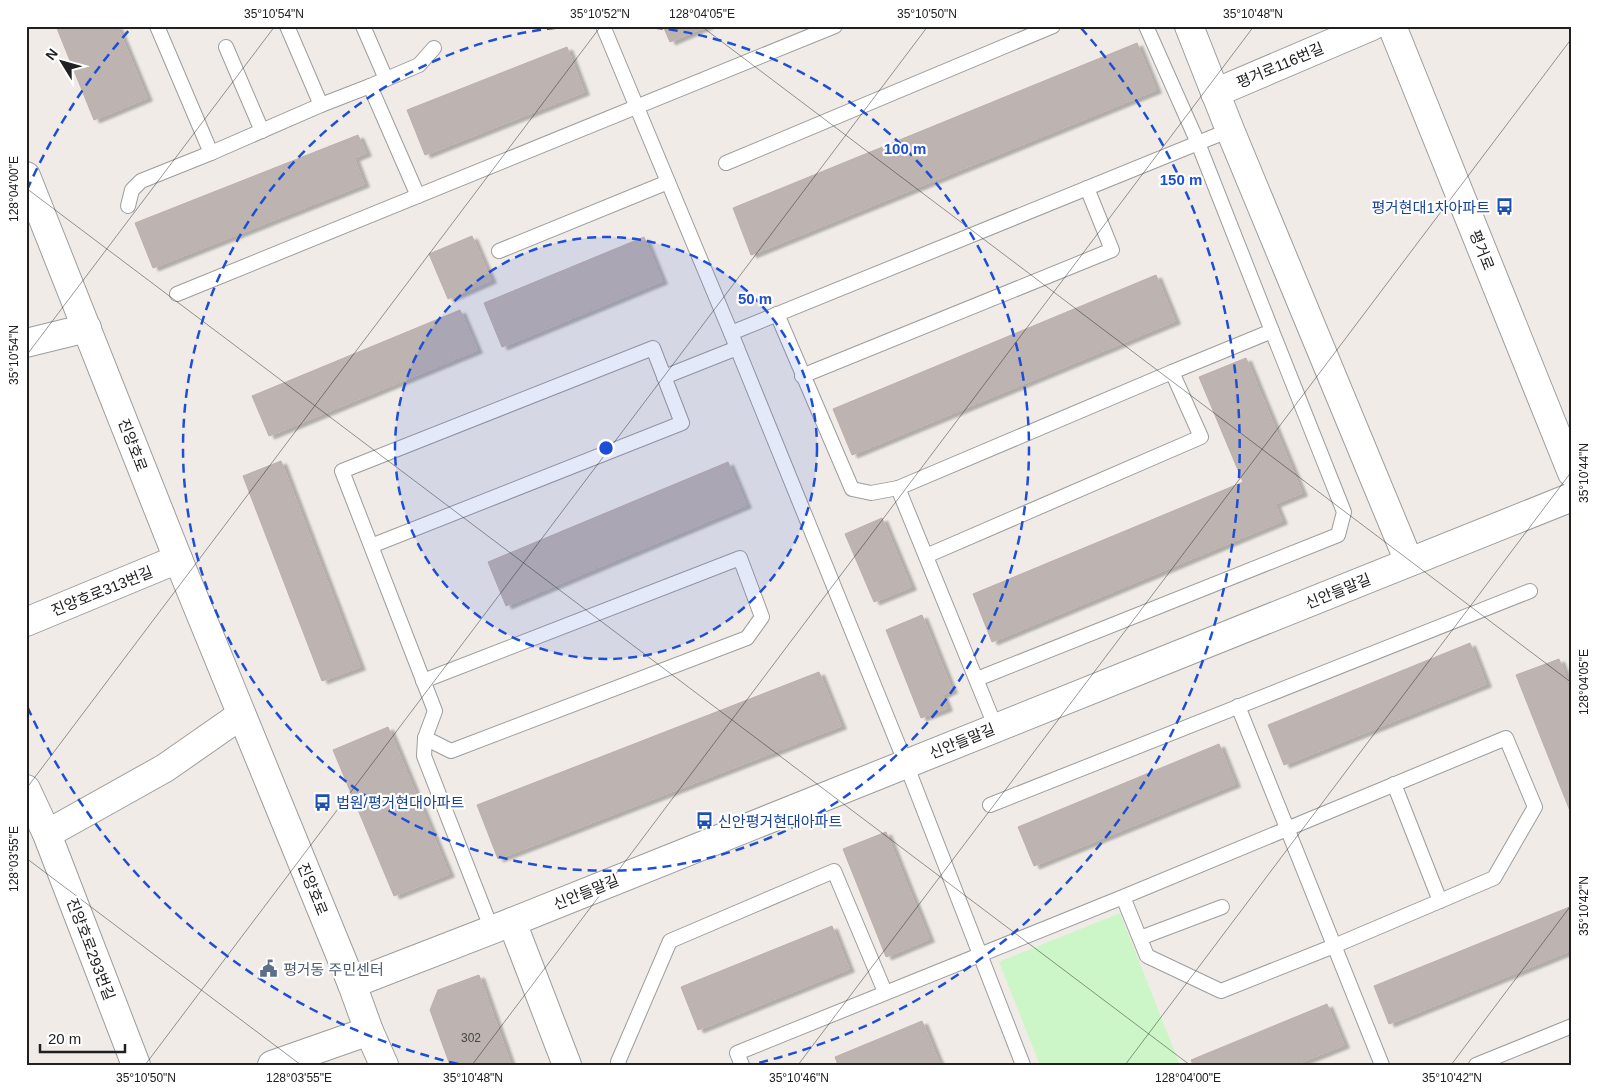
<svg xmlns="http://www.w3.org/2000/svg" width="1598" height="1091" viewBox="0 0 1598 1091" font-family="Helvetica,'Noto Sans KR',sans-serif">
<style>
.park{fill:#ccf6c7}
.building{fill:#bdb3b0;stroke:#c0afaa;filter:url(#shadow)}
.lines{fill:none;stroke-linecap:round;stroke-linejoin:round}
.service-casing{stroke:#9d9d9d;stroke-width:16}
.minor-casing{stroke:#9d9d9d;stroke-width:30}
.tertiary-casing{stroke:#9d9d9d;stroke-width:30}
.service{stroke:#fff;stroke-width:14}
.minor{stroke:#fff;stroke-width:28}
.tertiary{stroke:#fff;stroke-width:28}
.ticks{fill:none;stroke:#202020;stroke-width:1;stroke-opacity:0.45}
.ring{fill:none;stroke:#1d4ed8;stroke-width:2.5;stroke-dasharray:9 6}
.labels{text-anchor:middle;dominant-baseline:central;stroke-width:4.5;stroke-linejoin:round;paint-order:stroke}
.number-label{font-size:12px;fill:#474544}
.street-label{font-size:15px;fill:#202020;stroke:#fff}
.transit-label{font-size:15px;fill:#164399;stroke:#fff;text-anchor:start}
.service-label{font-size:15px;fill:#4e5e75;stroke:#fff;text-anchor:start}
.centre{fill:#1d4ed8;stroke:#fff;stroke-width:2.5}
.ring-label{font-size:15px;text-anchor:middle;font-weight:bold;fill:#1d4ed8;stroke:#fff;stroke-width:4.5;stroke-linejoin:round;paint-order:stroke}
.neatline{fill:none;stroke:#202020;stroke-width:2}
.ticks-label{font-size:12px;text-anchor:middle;fill:#202020}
</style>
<defs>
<filter id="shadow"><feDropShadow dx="5.5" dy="3" stdDeviation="1" flood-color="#0004"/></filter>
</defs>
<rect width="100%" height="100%" fill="#f0ebe6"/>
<path class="park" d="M1120,913L1180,1065H1040L999,962Z"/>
<g class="building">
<path d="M56,26H117L147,98L94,120Z"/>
<path d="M663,26H707L670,42Z"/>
<path d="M1137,43L1156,90L751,255L733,208Z"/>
<path d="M567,47L584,92L425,155L407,110Z"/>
<path d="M358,135L366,153L354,158L364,184L153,268L135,223Z"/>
<path d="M472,236L491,280L448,299L429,254Z"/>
<path d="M644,237L662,281L502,347L484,303Z"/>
<path d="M1156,275L1175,321L852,455L833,409Z"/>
<path d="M460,310L477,350L269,436L252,396Z"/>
<path d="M1246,358L1302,493L1275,504L1282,521L992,642L973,594L1243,482L1199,377Z"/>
<path d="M281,461L360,667L322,681L243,476Z"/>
<path d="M728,462L746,505L506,606L488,562Z"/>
<path d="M882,518L911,587L874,602L845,534Z"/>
<path d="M922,615L952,690L942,695L947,708L921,718L886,630Z"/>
<path d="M1470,643L1486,684L1284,765L1268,725Z"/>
<path d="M1559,659L1572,692V816L1516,675Z"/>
<path d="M819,672L841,726L498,859L477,805Z"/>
<path d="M388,727L449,874L394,896L333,750Z"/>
<path d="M1219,744L1235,784L1034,866L1018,827Z"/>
<path d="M886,832L929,939L886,957L843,849Z"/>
<path d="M1572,906V950L1389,1024L1374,986Z"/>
<path d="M832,926L849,969L698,1030L681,987Z"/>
<path d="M479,975L511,1065H450L430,1010L438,990Z"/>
<path d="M1327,1004L1344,1045L1294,1065H1193L1191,1060Z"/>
<path d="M922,1021L940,1065H838L835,1057Z"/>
</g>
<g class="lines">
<defs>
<g id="service">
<path d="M157,26L211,153L321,105L370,86L418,196"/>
<path d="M287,26L321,105"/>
<path d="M363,26L386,79"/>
<path d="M603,26L731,333L906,764L1023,1065"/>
<path d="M1146,26L1198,143L1272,331"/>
<path d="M226,47L262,131"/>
<path d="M370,86L419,65L434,48"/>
<path d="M726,163L1053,26"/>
<path d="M128,206L132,190L141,181L211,153"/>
<path d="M499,251L668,182"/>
<path d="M177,294L835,26"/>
<path d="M777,314L852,489L871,493L898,488L1172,372L1201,437L926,556"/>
<path d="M731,333L1230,130"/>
<path d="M802,376L1112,250L1087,188"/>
<path d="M664,377L737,348"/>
<path d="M898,488L996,728"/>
<path d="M371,546L682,423L653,348L342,471L435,711L425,738L424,756L492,930"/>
<path d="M977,679L1338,535L1344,512L1272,331L1172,372"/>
<path d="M423,681L740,558L762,617L747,638L451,751L425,738"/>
<path d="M1238,706L1382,1065"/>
<path d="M1394,784L1440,901"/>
<path d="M990,805L1530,591"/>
<path d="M1140,938L1222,907"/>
<path d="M619,1065L618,1062L670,941L834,871L885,992"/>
<path d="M742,1065L737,1053L1123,897L1506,738L1535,807L1494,878L1334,946L1221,991L1147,956L1123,897"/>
<path d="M1476,1065L1572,1026"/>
</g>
<g id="minor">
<path d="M1189,26L1230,130L1409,562"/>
<path d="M1215,93L1372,26"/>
<path d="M26,343L87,328"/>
<path d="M26,622L178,559"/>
<path d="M26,789L47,834L136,1065"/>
<path d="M47,834L165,768L241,715"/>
<path d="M512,922L567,1065"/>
<path d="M272,1065L369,1031"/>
</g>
<g id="tertiary">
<path d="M1392,26L1572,473"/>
<path d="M26,176L178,559L352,984L369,1031L384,1065"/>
<path d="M352,984L512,922L1572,497"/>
</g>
</defs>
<use href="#service" class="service-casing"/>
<use href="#minor" class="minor-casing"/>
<use href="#tertiary" class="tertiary-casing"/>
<use href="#service" class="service"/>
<use href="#minor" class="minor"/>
<use href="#tertiary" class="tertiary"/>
</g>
<path class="ticks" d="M701,26L1572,683M26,188L1190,1065M26,356L275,26M26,789L601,26M26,858L301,1065M145,1065L928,26M472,1065L1254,26M798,1065L1572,38M1125,1065L1572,471M1451,1065L1572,904"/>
<circle cx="606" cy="448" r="211" fill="#1d4ed8" fill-opacity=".12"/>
<g class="ring">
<circle cx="606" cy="448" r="211"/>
<path d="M639 26A423 423 0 1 1 573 26"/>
<path d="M458 1064A634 634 0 0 1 27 706M27 190A634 634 0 0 1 131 28M1081 28A634 634 0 0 1 754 1064"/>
</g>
<defs>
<symbol id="bus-bare" viewBox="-9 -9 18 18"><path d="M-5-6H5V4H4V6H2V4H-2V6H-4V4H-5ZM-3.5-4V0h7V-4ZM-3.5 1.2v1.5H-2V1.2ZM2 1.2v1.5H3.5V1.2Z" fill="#1a4fb4" stroke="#fff" stroke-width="2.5" paint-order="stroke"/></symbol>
<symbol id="civic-bare" viewBox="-9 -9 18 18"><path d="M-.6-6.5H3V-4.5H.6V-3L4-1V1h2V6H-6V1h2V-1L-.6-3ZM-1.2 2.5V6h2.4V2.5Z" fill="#5c6f8a" stroke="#fff" stroke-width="2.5" paint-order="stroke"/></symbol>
</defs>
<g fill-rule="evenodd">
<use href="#bus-bare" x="1492" y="194" width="25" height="25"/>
<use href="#bus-bare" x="310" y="790" width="25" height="25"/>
<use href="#bus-bare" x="692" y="808" width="25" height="25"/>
<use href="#civic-bare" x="256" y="956" width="25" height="25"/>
</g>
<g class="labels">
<g class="number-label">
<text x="471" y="1038">302</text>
</g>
<g class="street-label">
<text transform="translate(1280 65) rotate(-23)">평거로116번길</text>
<text transform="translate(1482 250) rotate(68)">평거로</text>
<text transform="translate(133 445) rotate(69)">진양호로</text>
<text transform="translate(102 591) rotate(-22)">진양호로313번길</text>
<text transform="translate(1338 591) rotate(-22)">신안들말길</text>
<text transform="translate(962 741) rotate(-22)">신안들말길</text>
<text transform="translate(313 889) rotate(68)">진양호로</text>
<text transform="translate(586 892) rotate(-22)">신안들말길</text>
<text transform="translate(91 949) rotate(69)">진양호로293번길</text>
</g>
<g class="transit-label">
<text x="1490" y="207" text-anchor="end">평거현대1차아파트</text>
<text x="336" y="802">법원/평거현대아파트</text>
<text x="718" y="821">신안평거현대아파트</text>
</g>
<g class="service-label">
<text x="283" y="969">평거동 주민센터</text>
</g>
</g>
<circle cx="606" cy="448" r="8" class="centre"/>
<g class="ring-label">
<text x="905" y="154">100 m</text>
<text x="1181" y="185">150 m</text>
<text x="755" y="304">50 m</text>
</g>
<rect width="1598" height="1091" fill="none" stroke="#ffffff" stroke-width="55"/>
<g transform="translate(62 62) rotate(307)" stroke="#ffffff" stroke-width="4" paint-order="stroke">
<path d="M0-4L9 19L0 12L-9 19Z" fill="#202020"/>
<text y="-8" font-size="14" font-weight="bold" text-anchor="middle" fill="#202020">N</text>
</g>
<path d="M40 1044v8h85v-8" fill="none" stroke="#202020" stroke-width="2.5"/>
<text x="48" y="1044" font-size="15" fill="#202020" stroke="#ffffff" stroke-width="4" paint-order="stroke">20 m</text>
<rect x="28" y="28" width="1542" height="1036" class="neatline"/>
<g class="ticks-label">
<text x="274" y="18">35°10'54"N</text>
<text x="600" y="18">35°10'52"N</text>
<text x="702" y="18">128°04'05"E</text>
<text x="927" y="18">35°10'50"N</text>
<text x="1253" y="18">35°10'48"N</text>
<text transform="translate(14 189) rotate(-90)" y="4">128°04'00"E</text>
<text transform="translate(14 355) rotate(-90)" y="4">35°10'54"N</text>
<text transform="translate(1584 473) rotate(-90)" y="4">35°10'44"N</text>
<text transform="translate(1584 682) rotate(-90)" y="4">128°04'05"E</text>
<text transform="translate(14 859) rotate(-90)" y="4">128°03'55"E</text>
<text transform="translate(1584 906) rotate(-90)" y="4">35°10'42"N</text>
<text x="146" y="1082">35°10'50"N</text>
<text x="299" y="1082">128°03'55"E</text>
<text x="473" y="1082">35°10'48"N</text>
<text x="799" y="1082">35°10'46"N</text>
<text x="1188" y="1082">128°04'00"E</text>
<text x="1452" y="1082">35°10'42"N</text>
</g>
</svg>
